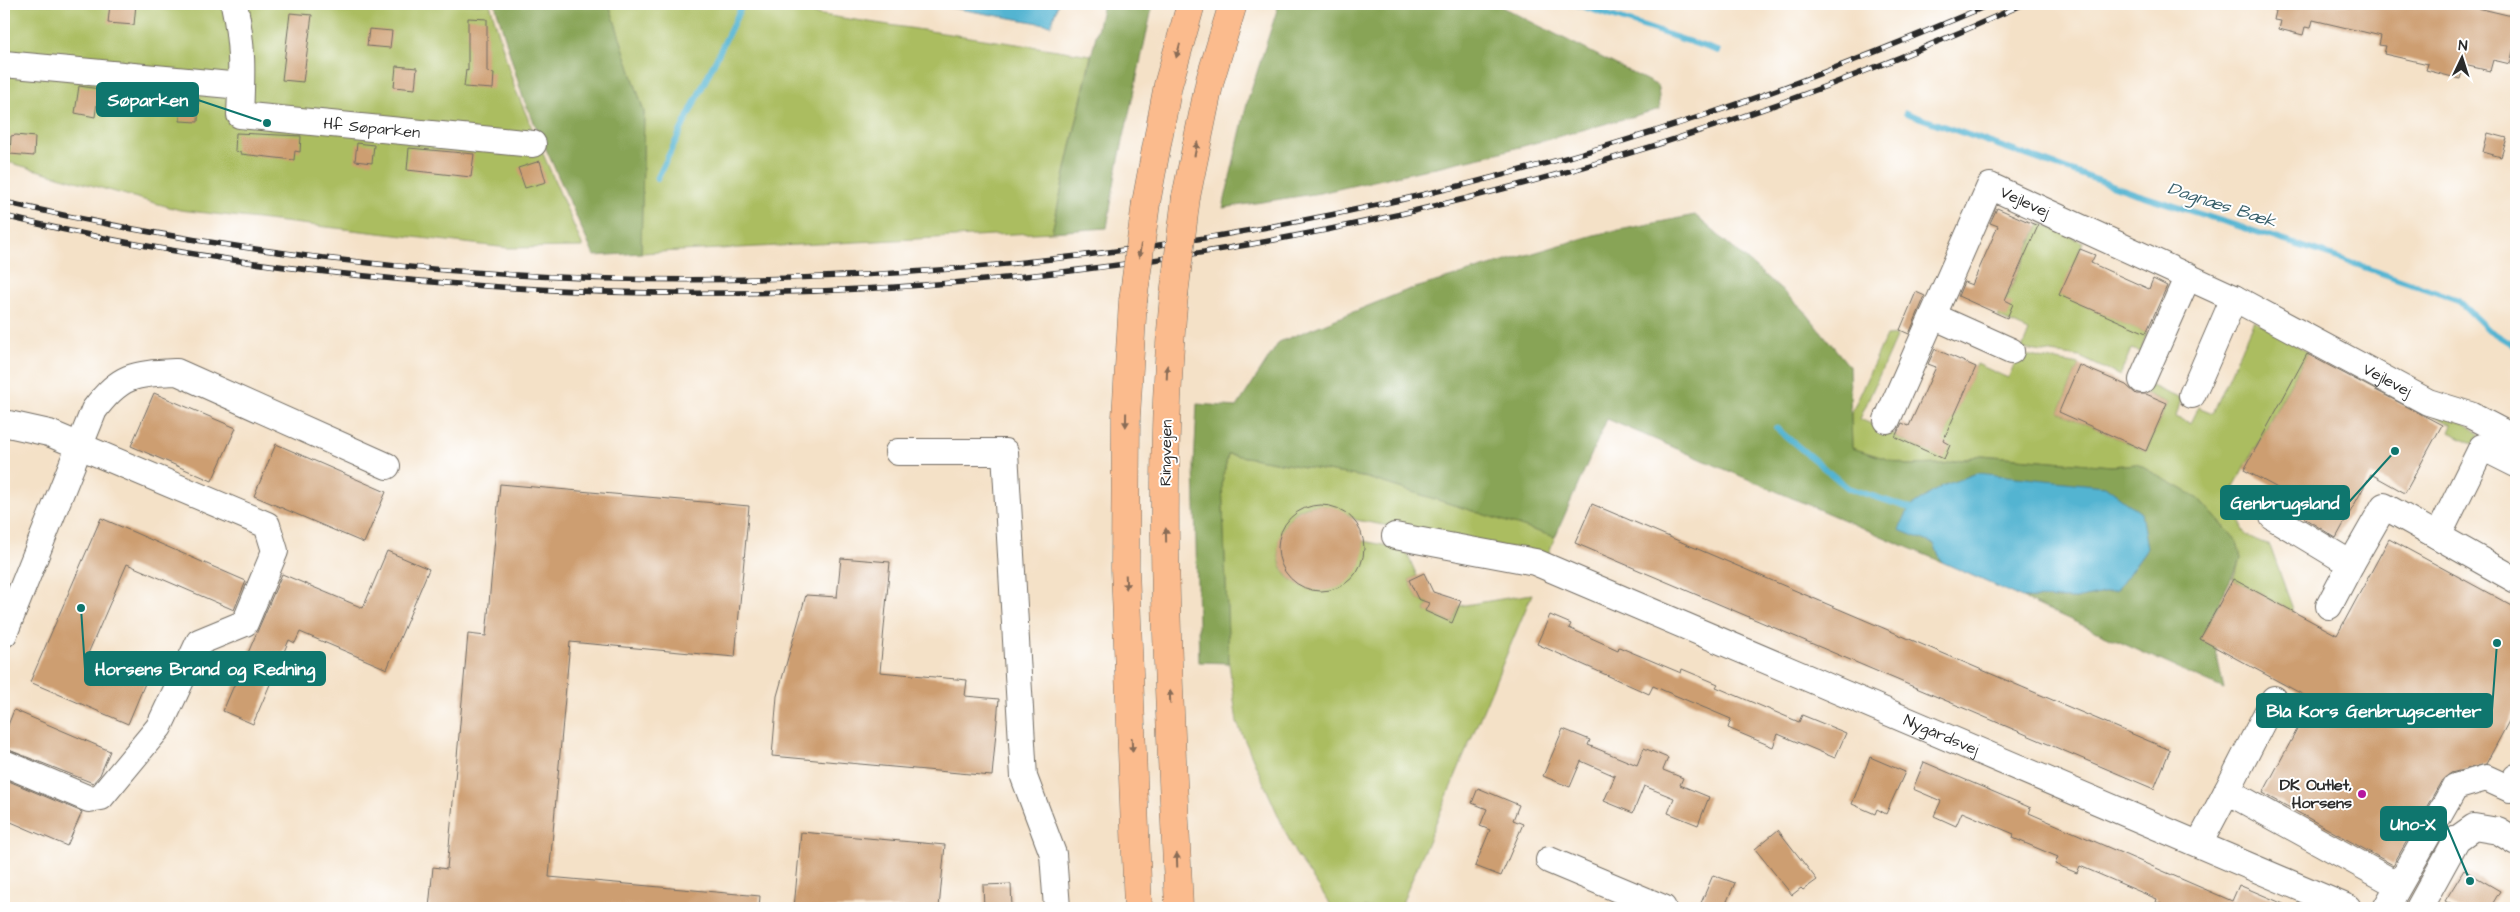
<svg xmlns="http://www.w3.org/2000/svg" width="2520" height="912" viewBox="0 0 2520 912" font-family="'Architects Daughter',sans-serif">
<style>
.green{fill:#abbd60;stroke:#6b7446}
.forest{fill:#88a456;stroke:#5a6840}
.water{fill:#52b4d1;stroke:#3e707e}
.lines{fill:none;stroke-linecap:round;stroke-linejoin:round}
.stream{stroke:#52b4d1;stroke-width:6}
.building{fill:#cd9e71}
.minor-casing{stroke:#716b62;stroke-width:28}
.major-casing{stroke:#716b62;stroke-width:29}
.minor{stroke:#fff;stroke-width:26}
.major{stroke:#fbbb8d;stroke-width:28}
.rail-casing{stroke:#2b2b2b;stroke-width:5.5}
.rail{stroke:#fff;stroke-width:4;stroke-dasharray:11;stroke-linecap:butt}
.major-bridge-casing{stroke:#716b62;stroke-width:29;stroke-linecap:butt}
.major-bridge{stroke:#fbbb8d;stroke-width:28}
.oneway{fill:#896c57}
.poi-dot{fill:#b5179e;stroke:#fff;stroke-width:2}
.labels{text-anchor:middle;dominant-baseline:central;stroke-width:4;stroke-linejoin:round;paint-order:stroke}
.street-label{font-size:16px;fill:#2b2b2b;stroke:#fff}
.poi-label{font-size:16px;font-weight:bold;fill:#2b2b2b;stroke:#fff;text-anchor:end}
.water-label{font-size:18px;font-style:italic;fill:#3b626d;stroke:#fff}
.leader{fill:none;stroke:#0f766e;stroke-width:2}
.callout-dot{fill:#0f766e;stroke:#fff;stroke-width:2}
.callout{fill:#0f766e;stroke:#0f766e;stroke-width:2}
.callout-label{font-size:18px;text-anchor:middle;font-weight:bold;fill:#fff}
</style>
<rect width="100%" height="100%" fill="#fff"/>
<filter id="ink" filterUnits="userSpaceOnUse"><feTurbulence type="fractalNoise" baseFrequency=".02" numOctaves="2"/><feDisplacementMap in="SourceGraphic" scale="10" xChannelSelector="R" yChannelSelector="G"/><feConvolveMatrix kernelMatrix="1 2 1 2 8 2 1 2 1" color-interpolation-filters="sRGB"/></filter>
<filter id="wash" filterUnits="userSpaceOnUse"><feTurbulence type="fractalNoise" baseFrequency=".0096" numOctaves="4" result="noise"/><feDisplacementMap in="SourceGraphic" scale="20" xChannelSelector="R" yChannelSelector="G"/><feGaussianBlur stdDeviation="1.12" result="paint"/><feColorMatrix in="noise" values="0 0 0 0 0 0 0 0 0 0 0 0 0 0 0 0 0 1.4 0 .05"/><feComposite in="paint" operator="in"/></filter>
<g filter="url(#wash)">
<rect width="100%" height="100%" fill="#f4e1c7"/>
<g class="green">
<path d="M4,4H490L514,86L583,247L508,248L180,210L4,161Z"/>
<path d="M609,4H748L1091,55L1052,232L641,253L644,112Z"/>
<path d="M2040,223L2083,242L2060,295L2147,333L2140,352L2131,349L2120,376L2080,357L2022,349L2029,331L1998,317Z"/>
<path d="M2254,320L2308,352L2231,492L2247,501C2234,530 2242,537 2270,546L2294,612L2233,579L2241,559L2237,541L2198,498L2137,464L2111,466L1982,455L1944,464L1906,465L1852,448L1851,414L1886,336L1897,335L1860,419L1896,435L1895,437L1936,455L1977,364L2008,378L2019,354L2079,365L2059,412L2146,451L2167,403L2141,391L2151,386L2181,399L2176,417L2190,423L2198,407L2213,413Z"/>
<path d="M2432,414L2464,423L2479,434L2474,444L2449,432L2452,425Z"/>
<path d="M1228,454L1368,478L1555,537L1548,555L1356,520C1284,467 1250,572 1307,588C1318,591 1329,591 1340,586C1358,576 1363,560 1363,541L1405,549L1417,576L1409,580L1418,599L1429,603L1425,611L1452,623L1459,606L1532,594L1400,908H1333L1295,853L1237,723L1229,663L1222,482Z"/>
</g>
<g class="forest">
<path d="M495,4H609L644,112L641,253L594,256L523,98Z"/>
<path d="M1103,4H1153L1116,173L1107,228L1052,232Z"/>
<path d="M1279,4H1496L1658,86L1660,109L1490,155L1320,193L1223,208L1247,103Z"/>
<path d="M1695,215L1803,309L1849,366L1852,448L1906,465L1944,464L1981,455L2111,466L2137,464L2198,498L2237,541L2241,559L2201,638L2215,647L2224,689L2022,598L2076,599L2117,590L2147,548L1934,544L1942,562L1607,419L1555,537L1368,478L1228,454L1222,482L1229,663L1199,662L1194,467L1197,404L1237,407L1279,342L1405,291L1594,235Z"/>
</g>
<g class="water">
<path d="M930,4H1058L1051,25Z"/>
<path d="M1977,473L2105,486L2141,513L2147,548L2117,590L2076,599L2022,598L1942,562L1934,544L1899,530L1909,508L1942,486Z"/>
</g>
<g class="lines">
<g class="stream">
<path d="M1575,4L1718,51"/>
<path d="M1906,113L2134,193L2332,256L2458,300L2489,330L2516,347"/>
<path d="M657,179L743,4"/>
<path d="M1776,428L1848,488L1909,508"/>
</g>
</g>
<g id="blocks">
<g class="building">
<path d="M110,4H136L134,25L108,23Z"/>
<path d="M2274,4H2461L2516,17V38L2510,64L2493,60L2490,71L2464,65L2460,79L2426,70L2428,64L2384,54L2386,46L2379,45L2381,36L2313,20L2311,28L2305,27L2303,35L2279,29L2281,21L2274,20L2276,11L2274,10Z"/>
<path d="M290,13L312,15L303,82L282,80Z"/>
<path d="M468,18L487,19V72L494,73L493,89L464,87L466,70L468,71Z"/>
<path d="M369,29L392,31L390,48L367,46Z"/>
<path d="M396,66L417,68L415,89L394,87Z"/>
<path d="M79,86L99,89L95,117L75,113Z"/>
<path d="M181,97L199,98L198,122L180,121Z"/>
<path d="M236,133L301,136L300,152L295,151L294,160L241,154V152L235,151Z"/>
<path d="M2488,133L2507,138L2501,157L2483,152Z"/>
<path d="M16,135L35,137L34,156L10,154L11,136Z"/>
<path d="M357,143L374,145L372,163L355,161Z"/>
<path d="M409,148L474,154L471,177L407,170Z"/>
<path d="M540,161L546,182L525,188L518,168Z"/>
<path d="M1997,208L2038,226L2005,300L2013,304L2007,318L1958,296L1964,282L1972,285L1998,226L1990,223Z"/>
<path d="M2080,249L2095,255L2091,263L2149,289L2153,279L2167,286L2146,333L2059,295Z"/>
<path d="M1916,292L1925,296L1909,334L1900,330Z"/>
<path d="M1935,349L1976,367L1943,441L1950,445L1944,459L1895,437L1902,423L1909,426L1936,367L1928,364Z"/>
<path d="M2307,354L2442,425L2405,493L2371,474L2336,538L2304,518L2311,506L2244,470Z"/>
<path d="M2079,365L2126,385L2136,394H2146L2167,403L2146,451L2059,412Z"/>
<path d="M154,393L236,428L212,481L131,446Z"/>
<path d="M276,444L386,492L364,543L254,496Z"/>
<path d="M500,484L749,506L735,657L570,642L549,877L760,896L759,908H429L433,867L447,869L468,634L486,636Z"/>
<path d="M1592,504L2170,750L2154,789L1575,543Z"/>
<circle cx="1321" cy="548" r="43"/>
<path d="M101,518L246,581L234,610L127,564L87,656L146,681L128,724L30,682Z"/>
<path d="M2389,539L2516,608V708L2486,764L2451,773L2442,780L2393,865L2263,793L2313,700L2200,639L2233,579L2337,635Z"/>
<path d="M387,551L429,569L387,669L300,632L295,643L289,640L253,724L223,711L282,574L363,608Z"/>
<path d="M841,558L890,562L880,672L967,680L965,696L999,699L992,776L772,756L777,696L806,595L837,597Z"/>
<path d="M1424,573L1433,592L1461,601L1452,623L1425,611L1429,603L1418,599L1409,580Z"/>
<path d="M1550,615L1571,624L1569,628L1618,650L1619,647L1681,673L1682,669L1718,684L1716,687L1799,722L1802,715L1846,733L1835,758L1778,734L1773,747L1728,728L1731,719L1653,686L1649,694L1537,644Z"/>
<path d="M14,710L110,751L100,775L93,783L4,748V735Z"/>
<path d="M1563,729L1590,740L1588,745L1637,765L1644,748L1668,758L1663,770L1683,778L1680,785L1709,797L1698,825L1668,813L1674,798L1644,786L1633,813L1604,801L1615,776L1581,761L1570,787L1543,776Z"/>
<path d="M1870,757L1905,772L1886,814L1877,809L1875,814L1852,804Z"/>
<path d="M1924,762L2031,808L2029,813L2232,901L2239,885L2293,908H2171L2156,902L2157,899L2080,866L2077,873L2055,864L2058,857L2013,838L2014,834L1962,812L1956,826L1934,816L1941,801L1913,789Z"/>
<path d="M4,779L82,812L67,846L4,819Z"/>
<path d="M1478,788L1519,805L1513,820L1523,824L1501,876L1475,866L1490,830L1480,826L1487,809L1472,803Z"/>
<path d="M1778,830L1817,880L1803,890L1801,888L1792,895L1755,849Z"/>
<path d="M801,832L945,845L939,908H794Z"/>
<path d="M2464,870L2500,891L2490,908H2457L2445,901Z"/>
<path d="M1713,875L1735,883L1724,908H1714L1701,903Z"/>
<path d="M1011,884L1012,908H984L983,885Z"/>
</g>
</g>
</g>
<g filter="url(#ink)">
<use href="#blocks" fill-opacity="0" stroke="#716b62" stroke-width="1"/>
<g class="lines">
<defs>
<g id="minor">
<path id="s1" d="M234,4C243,45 242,74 240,115L533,144"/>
<path d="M4,64L241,86"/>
<path d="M1933,316L2011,351"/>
<path d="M2142,380L2188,276"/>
<path d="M2192,395L2234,298"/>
<path id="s2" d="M1887,420L1990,186L2234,298L2428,402L2470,415L2516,439"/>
<path d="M4,423L49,433L267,525L275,551L245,623L199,642L159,727L101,797L89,799L4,763"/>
<path d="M898,452H1005L1024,777L1053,854L1057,908"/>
<path d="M2273,517L2351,564L2384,506L2516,580"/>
<path id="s3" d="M1395,536L1535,562L2348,908"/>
<path d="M2438,536L2482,447L2516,464"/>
<path d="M2329,606L2351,564"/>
<path d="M4,634L94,410C121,374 134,374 177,372L387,466"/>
<path d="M2227,791L2274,699"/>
<path d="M2199,844L2227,791L2398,885"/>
<path d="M1549,860L1663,908"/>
<path d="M2386,908L2455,787L2486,778L2510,789L2516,777"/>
<path d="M2419,908L2457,839L2474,827L2498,831L2516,842"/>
</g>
<g id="major">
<path d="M1186,197L1210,80L1233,4"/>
<path d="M1146,203L1168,85L1191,4"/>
<path d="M1174,295C1155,498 1170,704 1179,908"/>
<path d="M1133,301L1126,417L1125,568L1138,908"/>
</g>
</defs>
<use href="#minor" class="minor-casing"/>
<use href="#major" class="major-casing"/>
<use href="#minor" class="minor"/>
<use href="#major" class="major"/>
<defs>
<g id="rail">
<path d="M4,202C564,332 1160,296 1705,115C1802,83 1897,44 1991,4"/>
<path d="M4,216C148,251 297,272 445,283C985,327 1531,228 2024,4"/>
</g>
</defs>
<use href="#rail" class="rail-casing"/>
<use href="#rail" class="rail"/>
<defs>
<g id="major-bridge">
<path d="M1174,295L1186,197"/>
<path d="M1133,301L1146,203"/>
</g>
</defs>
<use href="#major-bridge" class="major-bridge-casing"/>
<use href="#major-bridge" class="major-bridge"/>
</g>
<defs><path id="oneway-solid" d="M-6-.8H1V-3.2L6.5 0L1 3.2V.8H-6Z" transform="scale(1.25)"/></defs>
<g class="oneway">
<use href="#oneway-solid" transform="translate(1178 51) rotate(105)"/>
<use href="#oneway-solid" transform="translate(1196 149) rotate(-78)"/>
<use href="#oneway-solid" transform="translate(1140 251) rotate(98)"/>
<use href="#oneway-solid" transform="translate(1167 372) rotate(-88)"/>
<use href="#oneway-solid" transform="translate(1126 420) rotate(91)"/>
<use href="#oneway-solid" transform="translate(1166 535) rotate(-91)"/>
<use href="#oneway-solid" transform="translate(1126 582) rotate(88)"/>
<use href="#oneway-solid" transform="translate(1170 697) rotate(-92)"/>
<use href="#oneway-solid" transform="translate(1132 745) rotate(88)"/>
<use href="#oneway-solid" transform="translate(1177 860) rotate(-92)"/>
</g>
</g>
<circle class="poi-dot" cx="2362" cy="794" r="5"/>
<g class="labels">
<g class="street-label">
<text stroke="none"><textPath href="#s1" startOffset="244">Hf Søparken</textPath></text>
<text stroke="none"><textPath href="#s2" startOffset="294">Vejlevej</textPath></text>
<text stroke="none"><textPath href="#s2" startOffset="698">Vejlevej</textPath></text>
<text transform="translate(1166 453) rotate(-89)">Ringvejen</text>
<text stroke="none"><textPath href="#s3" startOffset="584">Nygårdsvej</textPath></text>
</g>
<g class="poi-label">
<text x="2352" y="785">DK Outlet,<tspan x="2352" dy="18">Horsens</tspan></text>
</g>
<g class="water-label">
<text transform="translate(2222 205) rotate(18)">Dagnæs Bæk</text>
</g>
</g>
<path class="leader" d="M267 123L198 100M2395 451L2349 502M81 608L85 669M2497 643L2492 710M2470 881L2446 824"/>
<g class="callout-dot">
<circle cx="267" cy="123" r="5"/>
<circle cx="2395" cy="451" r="5"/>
<circle cx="81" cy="608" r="5"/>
<circle cx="2497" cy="643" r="5"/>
<circle cx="2470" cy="881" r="5"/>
</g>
<g class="callout">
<rect x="97" y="83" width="101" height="33" rx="5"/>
<rect x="2221" y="486" width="128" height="33" rx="5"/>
<rect x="85" y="652" width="240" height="33" rx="5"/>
<rect x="2257" y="694" width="235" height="33" rx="5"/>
<rect x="2381" y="807" width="65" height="33" rx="5"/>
</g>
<g class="callout-label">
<text x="148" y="106">Søparken</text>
<text x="2285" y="509">Genbrugsland</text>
<text x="205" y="675">Horsens Brand og Redning</text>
<text x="2374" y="717">Blå Kors Genbrugscenter</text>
<text x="2413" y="830">Uno-X</text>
</g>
<rect width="2520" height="912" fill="none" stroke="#fff" stroke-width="20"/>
<g transform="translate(2462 58) rotate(4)" stroke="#ffffff" stroke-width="4" paint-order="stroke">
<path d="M0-4L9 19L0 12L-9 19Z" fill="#2b2b2b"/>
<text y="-8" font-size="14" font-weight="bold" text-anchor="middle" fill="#2b2b2b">N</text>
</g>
</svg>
